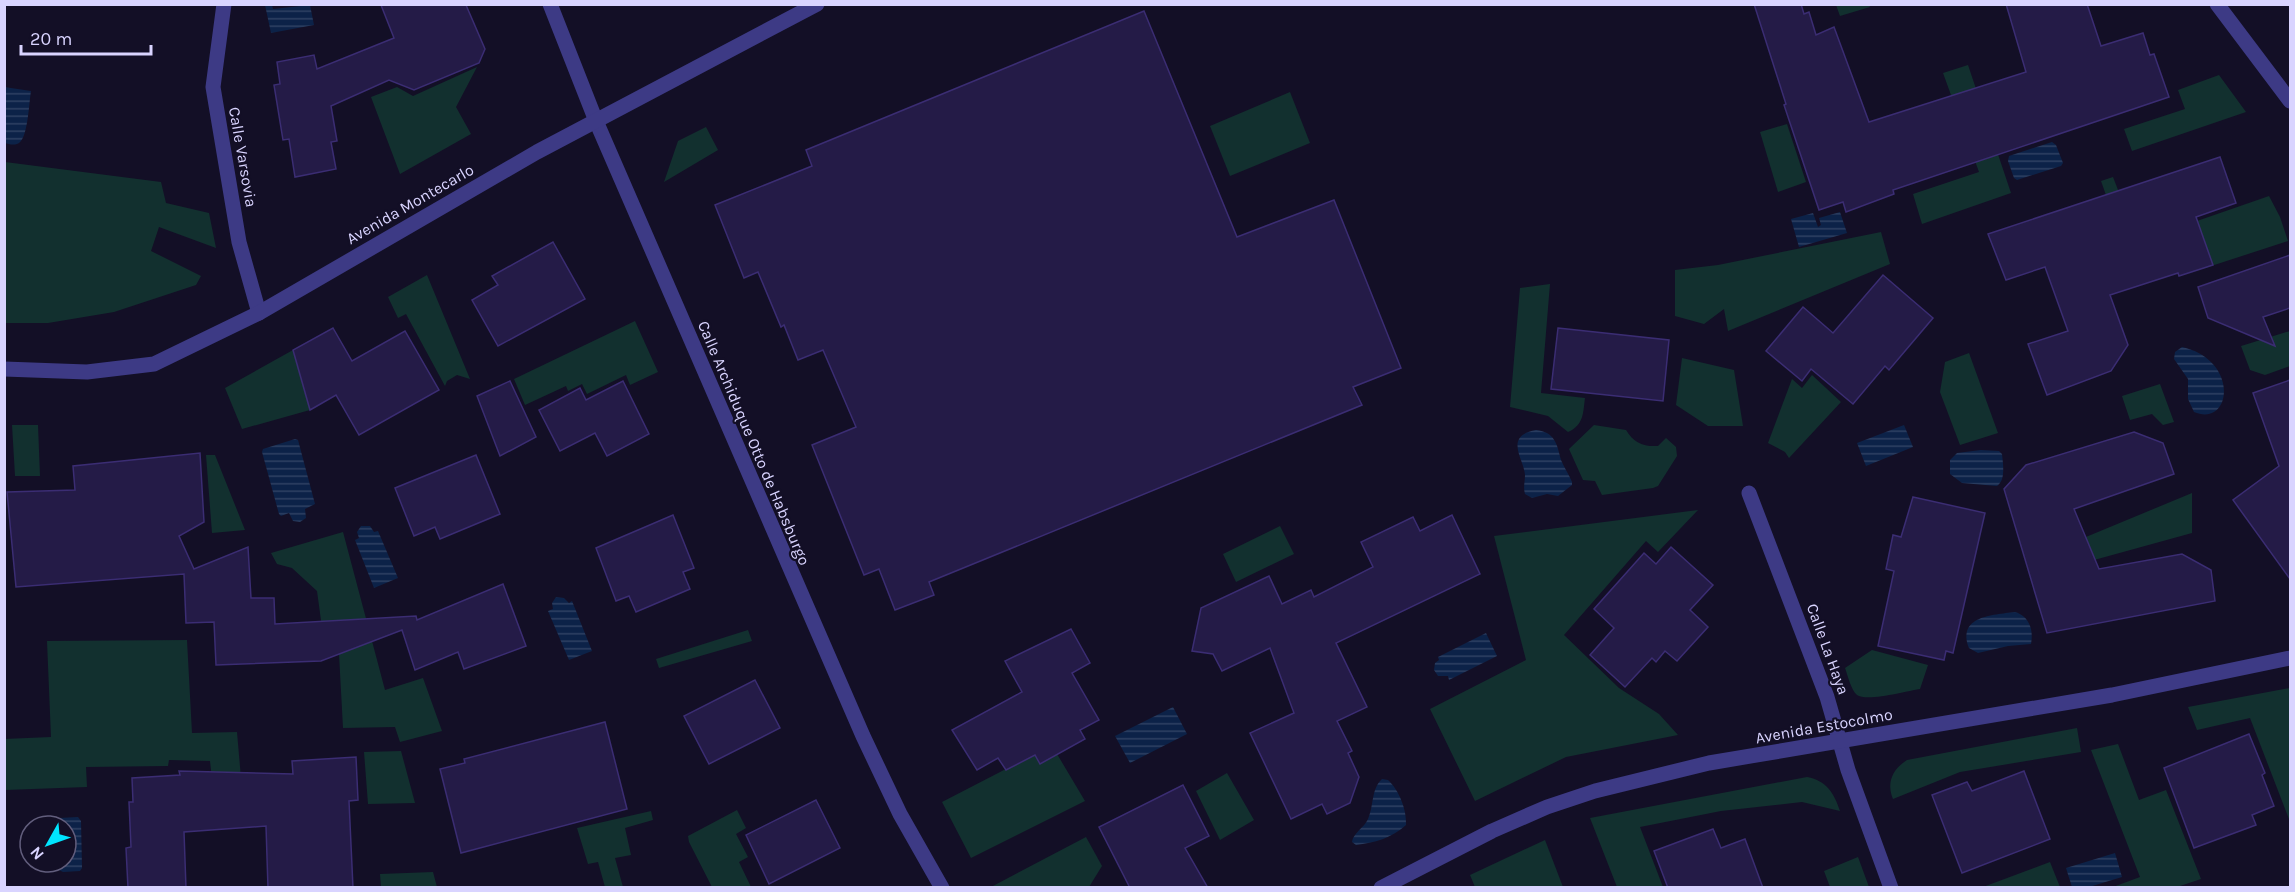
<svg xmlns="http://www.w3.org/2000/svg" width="2295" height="892" viewBox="0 0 2295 892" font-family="Karla,sans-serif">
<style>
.green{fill:#12302f}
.water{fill:url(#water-rules)}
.building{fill:#241b47;stroke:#3b2d73;stroke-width:1.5}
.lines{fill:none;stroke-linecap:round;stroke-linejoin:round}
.minor{stroke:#3d3a85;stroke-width:15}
.labels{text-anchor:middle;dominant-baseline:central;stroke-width:4.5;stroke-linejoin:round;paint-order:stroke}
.street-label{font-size:16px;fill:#d9d4ff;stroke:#130f26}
</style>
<defs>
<pattern id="water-rules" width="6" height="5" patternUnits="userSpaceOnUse" patternTransform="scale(1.5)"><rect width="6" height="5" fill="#0c2248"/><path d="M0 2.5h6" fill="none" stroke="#2f4163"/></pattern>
</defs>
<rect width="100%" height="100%" fill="#130f26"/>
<g class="green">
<path d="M1836,5H1869L1870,7L1840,16Z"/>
<path d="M1968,65L2011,193L1922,224L1913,194L1979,172L1943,73Z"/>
<path d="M477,67L456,107L471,134L400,174L371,97L397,87L413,96Z"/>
<path d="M2219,75L2246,112L2132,151L2124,129L2185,109L2178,90Z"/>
<path d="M1290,92L1310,143L1230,176L1210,126Z"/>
<path d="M1787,124L1806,182L1778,192L1760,132Z"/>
<path d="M706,127L718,150L664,182L678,141Z"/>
<path d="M5,162L161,182L166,203L209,213L216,248L159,227L151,251L201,276L196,285L114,312L48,323H5Z"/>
<path d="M2113,177L2132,226L2128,257L2101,181Z"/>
<path d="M2269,196L2280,217L2288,241L2202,269L2197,221Z"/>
<path d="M1881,232L1890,264L1728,331L1724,309L1704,324L1675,316V270L1718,265Z"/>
<path d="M427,275L470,379L457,375L447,381L445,386L406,314L398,318L388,297Z"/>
<path d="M1550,284L1541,393L1585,398C1583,413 1584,425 1568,432L1548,416L1510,407L1520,288Z"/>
<path d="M635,321L658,372L630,385L626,375L587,394L582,384L568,391L566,386L525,405L514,379Z"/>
<path d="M2290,331V366L2265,375L2250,370L2241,346Z"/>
<path d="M293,350L310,410L242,429L225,388Z"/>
<path d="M1969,353L1998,433L1960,445L1940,392L1945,362Z"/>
<path d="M1682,358L1734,370L1743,426H1708L1676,405Z"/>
<path d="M1812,375L1841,402L1789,458L1785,452L1768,443L1792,379L1802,388Z"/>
<path d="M2160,384L2174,422L2163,425L2152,414L2130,420L2122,396Z"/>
<path d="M12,425H38L40,476H15Z"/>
<path d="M1594,425L1626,430C1633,442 1643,447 1658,446L1666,438L1676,447L1677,456L1658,486L1653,488L1602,495L1595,481L1583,480L1569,449Z"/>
<path d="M206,455H215L245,530L212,533Z"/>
<path d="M2192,493V533L2076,565L2069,544Z"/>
<path d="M1698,510L1658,552L1646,541L1564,635L1619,688L1659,714L1678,735L1566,757L1475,801L1430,709L1526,660L1494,536Z"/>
<path d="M1280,526L1294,554L1236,582L1223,554Z"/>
<path d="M343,532L385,690L423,678L442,731L400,742L395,727L343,728L339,654L326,657L317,591L292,568L277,564L271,553Z"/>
<path d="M748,630L752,641L659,668L656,659Z"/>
<path d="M187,640L192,733L237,732L241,778L212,779L210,761L169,760L168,766L86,767L87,787L5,790L4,739L51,737L47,641Z"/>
<path d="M1872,650L1928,665L1920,689C1907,691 1867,702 1857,695C1851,690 1848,676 1845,668Z"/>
<path d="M2290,688V819H2289L2250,718L2197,730L2188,707Z"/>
<path d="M2077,728L2081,752L1960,772L1893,799C1886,782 1893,769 1907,760Z"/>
<path d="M2118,744L2139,800L2166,790L2201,879L2177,887H2113L2140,877L2091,750Z"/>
<path d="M401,751L415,803L368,804L364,752Z"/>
<path d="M1035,754L1040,763L1057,754L1085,801L971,858L942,802Z"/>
<path d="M1227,773L1254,820L1220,840L1196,791Z"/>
<path d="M1807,777C1827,781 1834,793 1840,811L1802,802L1721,811L1640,827L1663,887H1617L1590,818Z"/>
<path d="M737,810L746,828L736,834L748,857L739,862L751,887H712L689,842L688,836Z"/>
<path d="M651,811L653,820L625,828L631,855L615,858L623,887H605L598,862L588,864L577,828Z"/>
<path d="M1086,837L1102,866L1089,887H991Z"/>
<path d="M1545,840L1563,887H1475L1470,875Z"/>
<path d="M1858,857L1869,887H1830L1824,871Z"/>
<path d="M2050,862L2060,887H1983Z"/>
<path d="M433,872L437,887H381L380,874Z"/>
</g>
<g class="water">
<path d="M265,5H272L273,9L310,5L314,25L271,33Z"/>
<path d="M4,87L31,91C29,102 28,137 19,143C14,146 9,144 5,143Z"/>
<path d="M2052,142L2056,145L2063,163L2061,166L2017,180L2014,178L2008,161L2009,156Z"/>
<path d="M1840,212L1847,233L1799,247L1791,219L1813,213L1818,227L1821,225L1819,218Z"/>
<path d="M2182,347C2240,360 2232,428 2194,412L2188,399V379L2174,359L2175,352Z"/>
<path d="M1904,425L1913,447L1866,466L1857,443Z"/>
<path d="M1536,430C1555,432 1557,444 1561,460C1564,467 1569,475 1572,482V485L1558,496L1547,494L1532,498L1525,494C1523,487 1525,482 1525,475C1524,459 1503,436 1536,430Z"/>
<path d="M295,439L298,440L315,504L305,509L306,518L300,522L293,521L289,513L281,516L279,514L262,452L263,449Z"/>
<path d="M1981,450L1999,451L2002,454C2003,464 2006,480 1997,486L1962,483L1950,474V460L1957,453Z"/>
<path d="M361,526H370L374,532L378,531L398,578L374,588L355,540L359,538L357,532Z"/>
<path d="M556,597L564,598L569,603L572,601L592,651L569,660L548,611L553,609L552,603Z"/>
<path d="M2015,612C2029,616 2034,630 2031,644L2008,646L1978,653L1969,648C1957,616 1992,615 2015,612Z"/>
<path d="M1486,633L1497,656L1449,680L1448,676H1438L1434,670L1435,663L1439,660L1438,657Z"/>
<path d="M1173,707L1187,734L1130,763L1115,736Z"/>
<path d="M1382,779L1388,780C1399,790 1407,810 1406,825C1392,838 1374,843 1356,845L1352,842C1353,833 1364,828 1368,819C1374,806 1371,789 1382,779Z"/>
<path d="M78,817L81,821L82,868L80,871L63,872L59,870V862H66V826H56V821L59,818Z"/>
<path d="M2115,853L2122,877L2089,887H2072L2066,868Z"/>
</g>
<g class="building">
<path d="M1754,4H1801L1804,14L1809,12L1816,35L1834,27L1869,122L2026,72L2006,4H2087L2101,46L2143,33L2150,55L2154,54L2169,97L1893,190L1894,194L1846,212L1843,202L1819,210L1784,105L1786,104Z"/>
<path d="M381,5H466L485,49L479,63L414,90L389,80L331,106L337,141L331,142L336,169L295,177L289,139L283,140L274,85L280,84L277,62L314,55L317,69L394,38Z"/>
<path d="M1144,11L1237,237L1334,200L1401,368L1353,387L1362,405L929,582L934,595L895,610L879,569L864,575L812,445L856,427L823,350L798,360L784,325L781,327L758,272L744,278L715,205L812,166L806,150Z"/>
<path d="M2220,157L2236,203L2196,217L2213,265L2179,276L2178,273L2110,295L2128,345L2111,371L2047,395L2028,344L2068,331L2045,267L2006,280L1988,234Z"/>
<path d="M553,242L585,299L498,346L472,300L498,285L492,276Z"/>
<path d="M2290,255V308L2263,317L2275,346L2208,318L2198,287Z"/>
<path d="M1883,275L1933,318L1889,370L1885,366L1853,404L1811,369L1802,381L1766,351L1803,307L1833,333Z"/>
<path d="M333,328L352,361L405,331L439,390L359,435L336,395L310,410L293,350Z"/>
<path d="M1558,328L1669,340L1663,401L1551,389Z"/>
<path d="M2290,380V579L2233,500L2279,466L2253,393Z"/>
<path d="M510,381L536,437L500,456L477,396Z"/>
<path d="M623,381L649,434L607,456L595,433L560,451L539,410L580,388L586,400Z"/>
<path d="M2134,432L2163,443L2174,474L2074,509L2099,569L2182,554L2211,570L2215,601L2047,633L2004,489L2026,465Z"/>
<path d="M200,453L204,522L179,536L194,569L248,547L251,598H274L275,624L416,616L417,620L503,584L526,646L464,669L458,652L415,670L402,630L321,661L216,665L214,622L186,623L184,574L16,587L7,492L75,490L73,466Z"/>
<path d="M476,455L500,514L440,539L435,527L414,536L395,488Z"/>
<path d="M1913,497L1985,513L1953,653L1946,651L1944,660L1878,646L1894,571L1886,569L1893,535L1901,537Z"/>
<path d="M673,515L694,568L683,572L690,589L636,612L629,596L616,601L596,548Z"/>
<path d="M1452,515L1480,574L1336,643L1367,707L1337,721L1352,751L1348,753L1359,777L1350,803L1327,814L1322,804L1291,819L1250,733L1294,713L1270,648L1222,671L1213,654L1192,651L1201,608L1269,576L1282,604L1311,590L1314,597L1373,567L1361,542L1413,517L1420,531Z"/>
<path d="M1671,547L1713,585L1690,610L1708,627L1677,661L1665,651L1656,662L1652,658L1625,687L1590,655L1614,628L1594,609L1644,553L1656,564Z"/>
<path d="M1071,629L1090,663L1072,673L1099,720L1080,730L1085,739L1040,764L1035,755L1006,770L998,758L977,770L952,730L1022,692L1005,661Z"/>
<path d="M755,680L780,728L709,764L684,716Z"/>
<path d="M605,722L627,809L461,853L440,769L465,763L464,759Z"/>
<path d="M2249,734L2265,773L2262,775L2274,806L2252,815L2256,825L2194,848L2164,768Z"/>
<path d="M356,757L358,800L349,801L353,888H268L266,826L184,832L186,888H128L126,848L131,847L129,802H133L132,778L180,775L179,771L293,774L292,761Z"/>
<path d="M2024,771L2050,839L1962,873L1932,795L1967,782L1972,791Z"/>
<path d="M1183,785L1209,836L1185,848L1208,888H1130L1099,827Z"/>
<path d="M816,800L840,848L769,884L746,835Z"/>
<path d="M1713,829L1721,848L1745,839L1763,888H1668L1654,851Z"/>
</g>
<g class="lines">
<g class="minor">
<path d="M224,4L213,87L239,242L259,313"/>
<path d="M550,4L596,121L863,736L900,814L942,888"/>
<path d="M2217,4L2290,101"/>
<path d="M4,369L87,372L154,364L259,313L537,152L817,4"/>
<path d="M1749,493L1827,697L1848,770L1891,888"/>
<path d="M1381,888L1492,831L1547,807L1595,791L1709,763L2112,695L2290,658"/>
</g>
</g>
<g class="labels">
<g class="street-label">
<text transform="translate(243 157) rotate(80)">Calle Varsovia</text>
<text transform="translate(410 204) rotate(-30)">Avenida Montecarlo</text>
<text transform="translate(754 443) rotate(67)">Calle Archiduque Otto de Habsburgo</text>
<text transform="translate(1828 649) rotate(70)">Calle La Haya</text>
<text transform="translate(1824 726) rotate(-10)">Avenida Estocolmo</text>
</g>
</g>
<rect width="2295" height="892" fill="none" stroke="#d9d4ff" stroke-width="12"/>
<g transform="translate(48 844) rotate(230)"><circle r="28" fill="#130f26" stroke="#625e7d" stroke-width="1.5"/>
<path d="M0-4.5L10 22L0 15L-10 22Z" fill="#00e5ff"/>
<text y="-9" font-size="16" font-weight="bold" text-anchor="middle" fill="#d9d4ff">N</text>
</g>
<path d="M21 45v9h130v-9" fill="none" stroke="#d9d4ff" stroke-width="3"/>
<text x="30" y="45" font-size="18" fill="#d9d4ff" stroke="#130f26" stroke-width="4.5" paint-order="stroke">20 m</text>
</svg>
